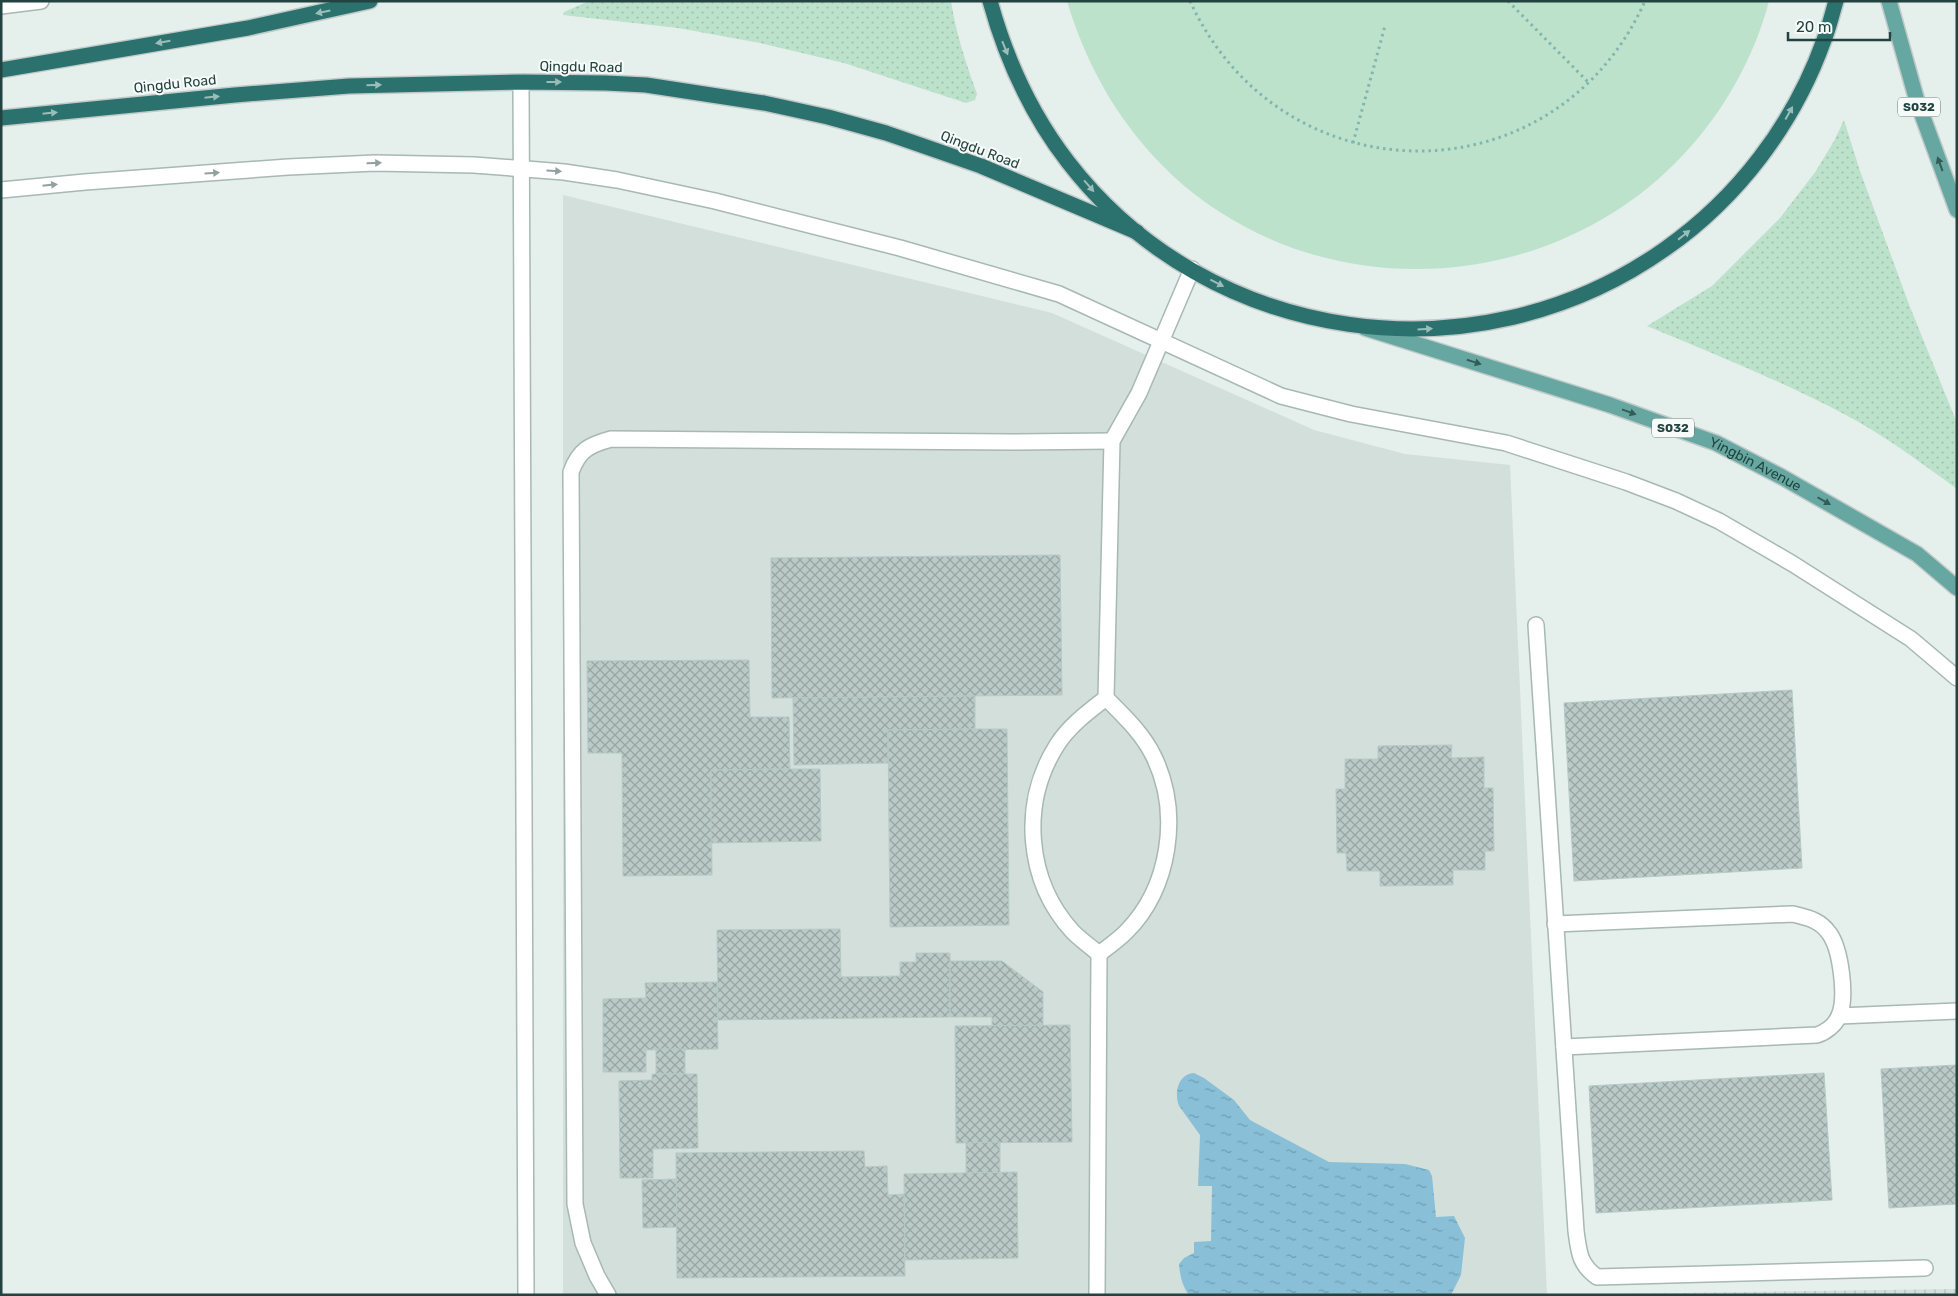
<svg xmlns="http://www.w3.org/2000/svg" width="1958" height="1296" viewBox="0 0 1958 1296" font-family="Rubik,sans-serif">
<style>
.built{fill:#d3dfdb}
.industrial{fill:url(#industrial-grid)}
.grass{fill:url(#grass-dots)}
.park{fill:#bce2cc}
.water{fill:url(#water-ripples)}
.building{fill:url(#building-cross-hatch);stroke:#b6cac4}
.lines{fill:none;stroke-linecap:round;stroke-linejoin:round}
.minor-casing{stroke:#a7b8b5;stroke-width:18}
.major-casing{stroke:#c1cac9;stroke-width:18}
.highway-casing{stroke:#c1cac9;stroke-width:18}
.path{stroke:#83b5ad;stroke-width:3;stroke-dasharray:2.5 4;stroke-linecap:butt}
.minor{stroke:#fff;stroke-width:15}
.major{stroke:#66a8a1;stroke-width:15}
.highway{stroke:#2b726e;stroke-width:15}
.oneway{fill:#9bbdba}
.oneway2{fill:#90a19f}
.oneway3{fill:#335c58}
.labels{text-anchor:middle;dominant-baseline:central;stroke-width:4;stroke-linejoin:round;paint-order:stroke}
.shield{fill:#f6fbf9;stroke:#627a77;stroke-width:1}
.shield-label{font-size:12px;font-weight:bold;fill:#22433f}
.street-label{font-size:14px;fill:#22433f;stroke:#f6fbf9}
</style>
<defs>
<pattern id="industrial-grid" width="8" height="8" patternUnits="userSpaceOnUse" patternTransform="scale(1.25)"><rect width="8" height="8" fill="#d3dfdb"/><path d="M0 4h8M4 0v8" fill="none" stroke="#b5c1bd"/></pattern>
<pattern id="grass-dots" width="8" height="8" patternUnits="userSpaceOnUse" patternTransform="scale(1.25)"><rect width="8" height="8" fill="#bce2cc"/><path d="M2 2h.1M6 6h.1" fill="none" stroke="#a1c3b0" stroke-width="1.8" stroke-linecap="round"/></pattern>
<pattern id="water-ripples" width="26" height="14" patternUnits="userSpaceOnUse" patternTransform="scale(1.25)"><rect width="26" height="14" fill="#89c0d8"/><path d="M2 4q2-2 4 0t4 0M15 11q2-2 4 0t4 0" fill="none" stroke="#709eb1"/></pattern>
<pattern id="building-cross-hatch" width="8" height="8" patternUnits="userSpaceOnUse" patternTransform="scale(1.25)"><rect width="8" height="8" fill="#bacac6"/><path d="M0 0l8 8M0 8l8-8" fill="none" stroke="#97a6a2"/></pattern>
</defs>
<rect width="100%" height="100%" fill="#e5efec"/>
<path class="built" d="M563,195L1052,313L1314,430L1405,454L1510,465L1547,1295H563Z"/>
<path class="industrial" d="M1957,1289V1295H1547Z"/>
<g class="grass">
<path d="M589,1H951C956,34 966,63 977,94L975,100L966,103L844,63L760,43L678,28L563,15L564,12Z"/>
<path d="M1844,120L1860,171L1910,307L1957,423V489C1920,462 1883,434 1842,413C1779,380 1712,353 1647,326L1712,286L1780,218L1816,171L1834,141Z"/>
</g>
<path class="park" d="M1067,1H1769C1754,58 1724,111 1684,154C1550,298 1317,309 1172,175C1121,127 1087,68 1067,1Z"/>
<path class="water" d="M1194,1073L1204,1078L1234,1100L1250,1120L1329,1162L1405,1164L1429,1170L1432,1176L1436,1217L1454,1216L1465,1238L1461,1275L1451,1295H1189C1182,1285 1180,1276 1179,1264L1184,1258L1194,1253V1242L1211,1241L1212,1186H1198L1200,1135L1179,1106C1174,1093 1178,1074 1194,1073Z"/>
<g class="building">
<path d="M1060,555L1062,695L772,698L771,558Z"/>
<path d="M749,660L750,717H789L790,769L711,770L712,875L623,876L622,753H588L587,661Z"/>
<path d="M1792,690L1802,868L1574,881L1564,703Z"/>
<path d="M975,696V729L888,730V763L794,765L793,698Z"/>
<path d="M975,729H1007L1009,925L890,927L888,730Z"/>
<path d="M1452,745L1451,758L1484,757V788H1493L1494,851H1485V870H1453V885L1380,886V871H1347L1346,853H1337L1336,789H1345V759H1378V746Z"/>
<path d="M790,769H820L821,841L711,843V770Z"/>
<path d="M840,929L841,977L900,976V962H916V953H950V1017L718,1020L717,930Z"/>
<path d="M950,961H1002L1043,992V1026H992V1017H950Z"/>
<path d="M717,982L718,1049L646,1050V1072H603V999L646,998L645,983Z"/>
<path d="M1070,1025L1072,1142L956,1143L955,1026Z"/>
<rect x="656" y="1049" width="29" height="25"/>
<path d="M1957,1065V1204L1889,1208L1881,1069Z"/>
<path d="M1824,1073L1832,1200L1596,1213L1589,1086Z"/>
<path d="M652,1074H697L698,1148L653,1149V1178H620L619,1081L652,1080Z"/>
<path d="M1000,1142V1173H966V1143Z"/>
<path d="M864,1151L865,1167L887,1166L888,1195L904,1194L905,1276L677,1278L676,1153Z"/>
<path d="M1017,1172L1018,1258L905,1260L904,1174Z"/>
<path d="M676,1179L677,1227L643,1228L642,1180Z"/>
</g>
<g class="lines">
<defs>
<g id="minor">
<path d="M1,6L41,1"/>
<path d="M521,82L526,1295"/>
<path d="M1,190L85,182L288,167L375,163L474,165L564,172L617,180L715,201L900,248L1059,294L1281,396L1351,414L1506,443L1626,482L1676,501L1719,521L1793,564L1911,639L1957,678"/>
<path d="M1536,625L1576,1231C1579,1252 1579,1264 1597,1277L1925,1268"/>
<path d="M1555,924L1793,914C1808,918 1820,920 1829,933C1841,949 1847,998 1839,1016C1835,1025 1826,1032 1817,1035L1564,1047"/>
<path d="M1099,954C1108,947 1118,940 1126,932C1170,888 1181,813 1154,757C1143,734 1124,716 1106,698L1112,441L1139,393L1192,269"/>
<path d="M1839,1016L1957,1011"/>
<path d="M608,1295L597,1276L583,1243L575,1204L571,472C579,450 589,445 611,439L1013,442L1112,441"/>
<path d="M1097,1295L1099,954C1091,947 1081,940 1073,932C1026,881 1020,803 1057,745C1069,726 1088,712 1106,698"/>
</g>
<g id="major">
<path d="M1889,1L1917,101L1957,210"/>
<path id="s1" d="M1365,328L1610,405L1716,443L1782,477L1917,554L1957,588"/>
</g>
<g id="highway">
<path d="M990,1C1006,59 1031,114 1068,162C1210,346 1477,382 1665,249C1738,198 1794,124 1824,40C1829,28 1832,14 1836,1"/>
<path d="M1,70L248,28L370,1"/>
<path d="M1,118L235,95L349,86L521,82L606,83L646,85L764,103L828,117L886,133L981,166L1137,232"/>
</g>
</defs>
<use href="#minor" class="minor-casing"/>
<use href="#major" class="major-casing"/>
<use href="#highway" class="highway-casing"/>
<g class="path">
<path d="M1190,1C1281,200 1555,202 1645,1"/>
<path d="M1508,1L1589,83"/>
<path d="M1353,143L1385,26"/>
</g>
<use href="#minor" class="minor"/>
<use href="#major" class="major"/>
<use href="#highway" class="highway"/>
</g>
<defs><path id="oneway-solid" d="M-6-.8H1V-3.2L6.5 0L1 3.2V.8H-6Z" transform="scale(1.25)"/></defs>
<g class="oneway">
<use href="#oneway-solid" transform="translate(323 12) rotate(168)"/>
<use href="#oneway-solid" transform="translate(163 42) rotate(170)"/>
<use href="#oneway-solid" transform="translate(1005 48) rotate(68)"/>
<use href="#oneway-solid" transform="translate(554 82)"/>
<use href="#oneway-solid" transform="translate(374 85) rotate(-1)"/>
<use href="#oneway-solid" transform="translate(212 97) rotate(-6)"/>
<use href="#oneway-solid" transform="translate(50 113) rotate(-6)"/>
<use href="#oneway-solid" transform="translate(1789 113) rotate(-61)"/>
<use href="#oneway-solid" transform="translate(1089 186) rotate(49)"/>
<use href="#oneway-solid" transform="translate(1684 235) rotate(-38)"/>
<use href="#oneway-solid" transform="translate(1217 283) rotate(27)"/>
<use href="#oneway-solid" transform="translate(1425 329) rotate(-3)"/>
</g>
<g class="oneway2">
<use href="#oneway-solid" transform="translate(374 163) rotate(-1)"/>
<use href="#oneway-solid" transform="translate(554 171) rotate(4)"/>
<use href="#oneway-solid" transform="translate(212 173) rotate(-4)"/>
<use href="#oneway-solid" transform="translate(50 185) rotate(-6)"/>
</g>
<g class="oneway3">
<use href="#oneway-solid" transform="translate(1940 164) rotate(-110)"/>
<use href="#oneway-solid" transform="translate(1474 362) rotate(17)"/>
<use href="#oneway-solid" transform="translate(1629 412) rotate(20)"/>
<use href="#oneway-solid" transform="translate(1824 501) rotate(30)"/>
</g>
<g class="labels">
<g class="shield">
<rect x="1898" y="97.5" width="42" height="19" rx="4"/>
<rect x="1652" y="418.5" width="42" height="19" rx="4"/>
</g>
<g class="shield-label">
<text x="1919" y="107">S032</text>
<text x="1673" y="428">S032</text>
</g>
<g class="street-label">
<text transform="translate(581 67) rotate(1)">Qingdu Road</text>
<text transform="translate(175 84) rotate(-6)">Qingdu Road</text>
<text transform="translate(980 150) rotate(21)">Qingdu Road</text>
<text stroke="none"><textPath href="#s1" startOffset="414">Yingbin Avenue</textPath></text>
</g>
</g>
<rect width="1958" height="1296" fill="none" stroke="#22433f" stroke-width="5"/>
<path d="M1788 32v8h102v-8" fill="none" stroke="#22433f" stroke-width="2.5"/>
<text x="1796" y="32" font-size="15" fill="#22433f" stroke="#f6fbf9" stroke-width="4" paint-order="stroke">20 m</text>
</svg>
